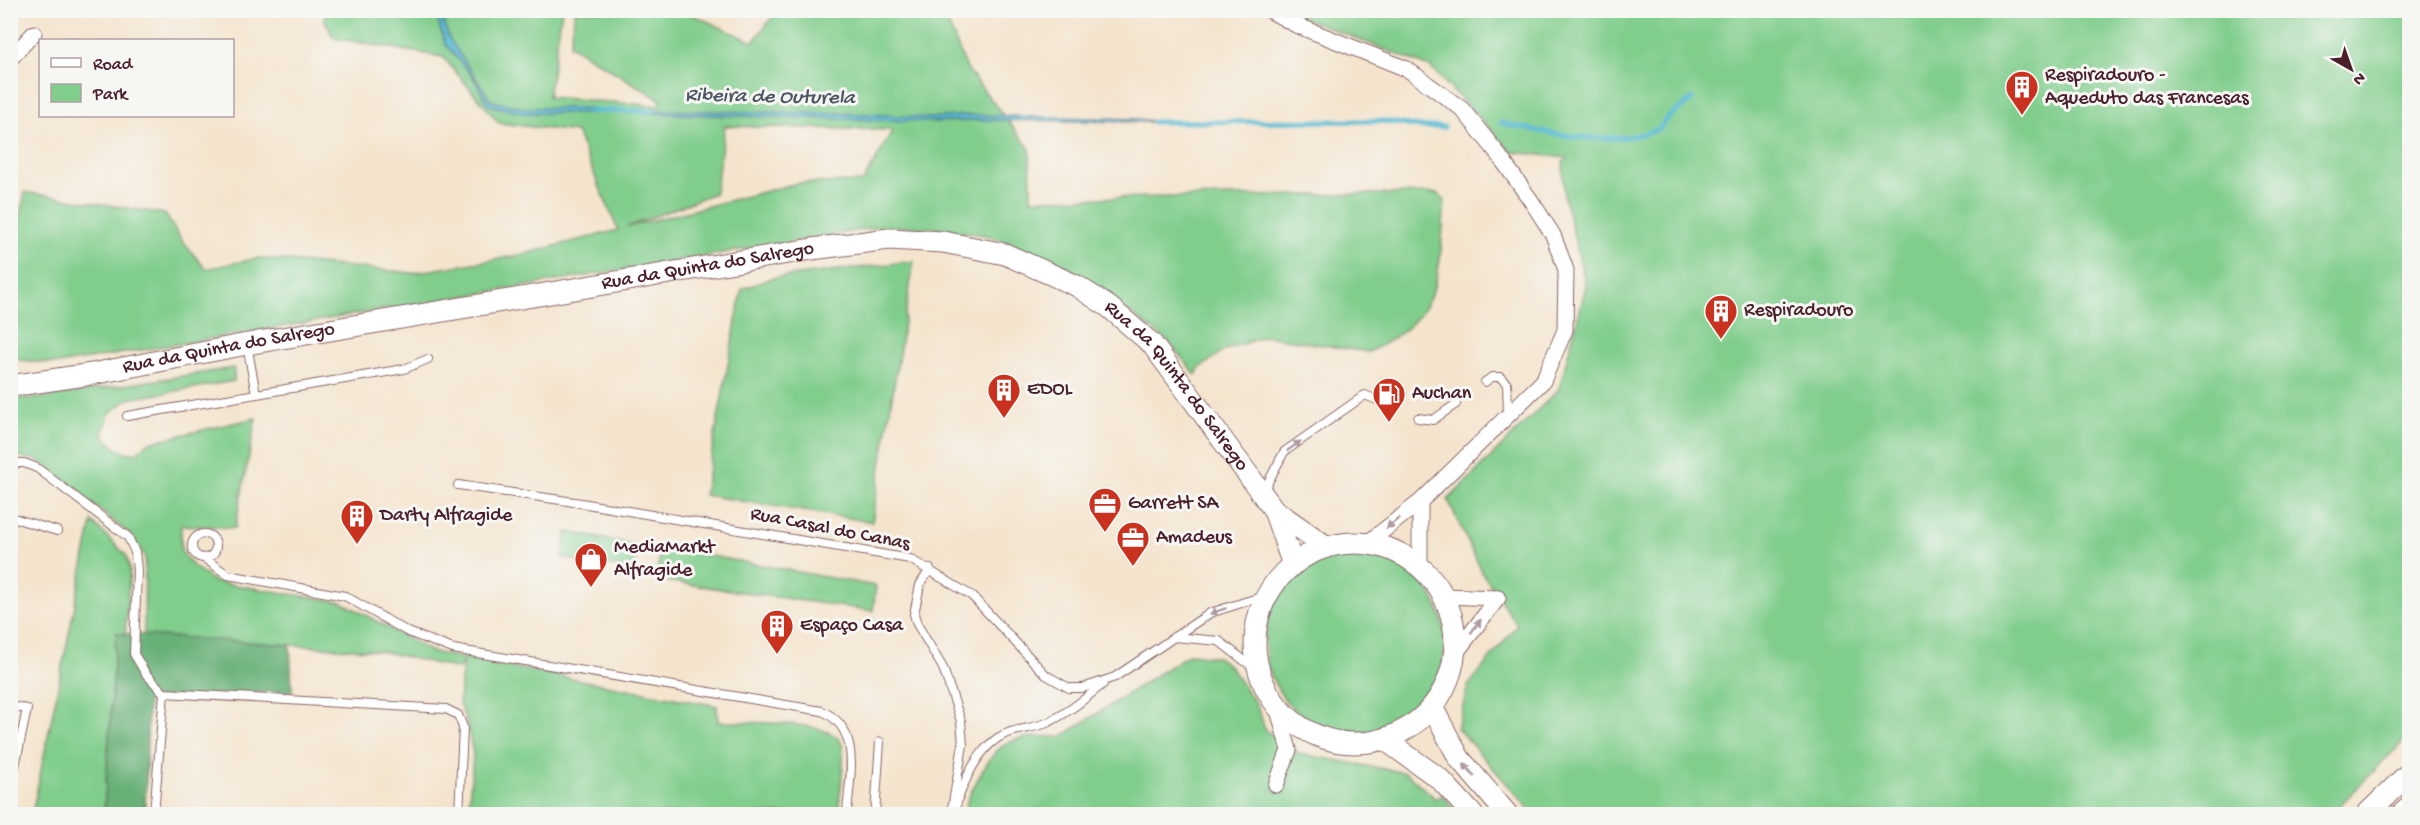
<svg xmlns="http://www.w3.org/2000/svg" width="2420" height="825" viewBox="0 0 2420 825" font-family="'Gochi Hand',sans-serif">
<style>
.green{fill:#80cd8c;stroke:#65765c;stroke-width:1.5;fill-rule:evenodd}
.forest{fill:#68b078;stroke:#596852;stroke-width:1.5}
.water{fill:#54b9d2;stroke:#4f6c7e;stroke-width:1.5}
.lines{fill:none;stroke-linecap:round;stroke-linejoin:round}
.stream{stroke:#54b9d2;stroke-width:5}
.lane-casing{stroke:#866464;stroke-width:10}
.street-casing{stroke:#866464;stroke-width:17}
.secondary-casing{stroke:#866464;stroke-width:23}
.lane{stroke:#fff;stroke-width:8}
.street{stroke:#fff;stroke-width:15}
.secondary{stroke:#fff;stroke-width:21}
.oneway{fill:#ae9aa0}
.labels{text-anchor:middle;dominant-baseline:central;stroke-width:6;stroke-linejoin:round;paint-order:stroke}
.poi-label{font-size:20px;fill:#4a1f2b;stroke:#f6f6f2;text-anchor:start}
.street-label{font-size:20px;fill:#4a1f2b;stroke:#f6f6f2}
.water-label{font-size:21px;font-style:italic;fill:#4e5565;stroke:#f6f6f2}
</style>
<rect width="100%" height="100%" fill="#f6f6f2"/>
<filter id="ink" filterUnits="userSpaceOnUse"><feTurbulence type="fractalNoise" baseFrequency=".0167" numOctaves="2"/><feDisplacementMap in="SourceGraphic" scale="12" xChannelSelector="R" yChannelSelector="G"/><feConvolveMatrix kernelMatrix="1 2 1 2 8 2 1 2 1" color-interpolation-filters="sRGB"/></filter>
<filter id="wash" filterUnits="userSpaceOnUse"><feTurbulence type="fractalNoise" baseFrequency=".008" numOctaves="4" result="noise"/><feDisplacementMap in="SourceGraphic" scale="24" xChannelSelector="R" yChannelSelector="G"/><feGaussianBlur stdDeviation="1.35" result="paint"/><feColorMatrix in="noise" values="0 0 0 0 0 0 0 0 0 0 0 0 0 0 0 0 0 1.4 0 .05"/><feComposite in="paint" operator="in"/></filter>
<g filter="url(#wash)">
<rect width="100%" height="100%" fill="#f4e4cd"/>
<g class="green">
<path d="M326,11H562L548,97L659,106L661,100L570,45L575,11H685L753,42L777,11H943L967,69L1030,149L1031,199L1438,193L1445,201C1438,275 1445,316 1368,352L1265,336L1225,350L1199,369L1196,375L1168,341L1069,268L990,236L944,229L885,226L58,364L19,360L11,351V277L25,192L165,214L182,241L206,269L258,258L413,273L516,256L618,230L576,132L499,123L443,57L334,38L324,19ZM725,126L893,130L863,182L798,183L627,227L715,193Z"/>
<path d="M1286,11H2409V736L2331,814H1534L1457,728L1468,686L1517,625L1483,574L1448,500L1559,389L1586,286L1564,196L1563,162L1568,158L1512,152L1430,67Z"/>
<path d="M914,261L872,522L704,495L742,289L772,278Z"/>
<path d="M234,368V381L128,399L109,414L103,435C113,448 120,453 136,453L150,442L256,418L235,528L181,525V551L193,566L215,582L342,602L432,652L717,706L718,722C743,723 833,718 842,745C846,755 839,801 838,814H468L473,755L467,723L459,704L463,660L459,669L380,651L144,635L145,557L132,536L37,460L11,455V398H41Z"/>
<path d="M92,522L126,555L130,570L125,634H116L104,814H32Z"/>
<path d="M567,532L638,545L633,570L562,558Z"/>
<path d="M661,547L876,586L873,611L666,581L667,573L657,570Z"/>
<circle cx="1355" cy="643" r="90"/>
<path d="M1189,654L1218,657L1229,666L1257,705L1265,730L1301,754L1406,773L1436,799L1442,795L1458,814H964C966,797 990,752 1006,744C1020,736 1045,736 1061,737Z"/>
</g>
<path class="forest" d="M116,633L290,645L292,691L148,698L145,814H104Z"/>
<g class="water">
<path d="M435,11H440L449,38L491,101L524,108H591V113H523L488,105L474,78L445,44Z"/>
<path d="M645,110L870,114L931,118L965,115L1138,119L1158,122L976,120L937,122L645,113Z"/>
</g>
<g class="lines">
<g class="stream">
<path d="M586,111H652"/>
<path d="M1153,122L1384,121L1420,127H1444"/>
<path d="M1501,123C1550,134 1612,148 1659,129L1666,119L1693,99"/>
</g>
</g>
</g>
<g filter="url(#ink)">
<g class="lines">
<defs>
<g id="lane">
<path d="M247,345L256,394"/>
<path d="M1485,382L1492,377H1500L1507,384L1508,412"/>
<path d="M127,416L404,369L428,359"/>
<path d="M1418,418L1433,420L1456,404"/>
<path d="M10,463H24L37,468L128,537L135,552L137,570L134,654L146,674L164,693L446,709L458,715L463,727L459,814"/>
<path d="M458,485L581,503L910,559L972,596L1046,675L1069,688H1083L1115,677L1210,613L1267,595"/>
<path d="M1263,492L1284,452L1365,395L1389,405"/>
<path d="M10,517L57,531"/>
<circle cx="204" cy="546" r="12"/>
<path d="M204,558L228,575L345,596L408,632L453,649L822,711C863,729 849,778 847,814"/>
<path d="M930,569L920,585L914,614L917,624L943,668L961,721L963,745L951,814"/>
<path d="M1174,637L1219,641L1259,672"/>
<path d="M10,706L27,709L10,790"/>
<path d="M954,812C962,784 979,743 1008,733C1022,728 1036,728 1049,722C1069,712 1086,698 1103,684"/>
<path d="M154,814L164,693"/>
<path d="M875,814L880,742"/>
</g>
<g id="street">
<path d="M1269,10L1296,25L1407,69L1462,109L1495,150L1532,202L1553,235L1566,270L1565,330L1543,381L1420,502L1366,544"/>
<path d="M10,59L34,33"/>
<path d="M1420,502V566"/>
<path d="M1444,596L1498,598"/>
<path d="M1455,654L1498,598"/>
<path d="M1276,785L1289,750L1277,706"/>
</g>
<g id="secondary">
<path id="s1" d="M10,386L92,374L247,344L812,249L889,239L943,242L1005,254L1077,286L1109,307L1152,344L1274,510L1293,565"/>
<path d="M1274,510L1327,547"/>
<circle cx="1355" cy="643" r="100"/>
<path d="M1432,707L1459,758L1507,814"/>
<path d="M1384,739L1440,779L1472,814"/>
<path d="M2367,814L2410,772"/>
<path d="M2402,814L2410,807"/>
</g>
</defs>
<use href="#lane" class="lane-casing"/>
<use href="#street" class="street-casing"/>
<use href="#secondary" class="secondary-casing"/>
<use href="#lane" class="lane"/>
<use href="#street" class="street"/>
<use href="#secondary" class="secondary"/>
</g>
<defs><path id="oneway-solid" d="M-6-.8H1V-3.2L6.5 0L1 3.2V.8H-6Z" transform="scale(1.5)"/></defs>
<g class="oneway">
<use href="#oneway-solid" transform="translate(1294 446) rotate(-36)"/>
<use href="#oneway-solid" transform="translate(1393 523) rotate(142)"/>
<use href="#oneway-solid" transform="translate(1218 611) rotate(161)"/>
<use href="#oneway-solid" transform="translate(1476 626) rotate(-53)"/>
<use href="#oneway-solid" transform="translate(1469 770) rotate(-130)"/>
</g>
</g>
<defs>
<symbol id="building-pin" viewBox="-11 -11 22 30"><path d="M0 17L-7.5 6A9.5 9.5 0 1 1 7.5 6Z" fill="#c8321e" stroke="#f6f6f2"/><path d="M-4-6H4V6H1V3H-1V6H-4ZM-2.5-4.3h1.7v1.8h-1.7ZM.8-4.3h1.7v1.8H.8ZM-2.5-1h1.7V.8h-1.7ZM.8-1h1.7V.8H.8Z" fill="#fff"/></symbol>
<symbol id="fuel-pin" viewBox="-11 -11 22 30"><path d="M0 17L-7.5 6A9.5 9.5 0 1 1 7.5 6Z" fill="#c8321e" stroke="#f6f6f2"/><path d="M-5.5-6h7V0h2V4h1.3V-2.5L3-4.5l.8-.8L6-3V5H2.5V1h-1V6h-7ZM-4.2-4.7v3.2H.2V-4.7Z" fill="#fff"/></symbol>
<symbol id="office-pin" viewBox="-11 -11 22 30"><path d="M0 17L-7.5 6A9.5 9.5 0 1 1 7.5 6Z" fill="#c8321e" stroke="#f6f6f2"/><path d="M-6-3h4V-5.5h4V-3h4V5H-6ZM-1-4.5V-3h2v-1.5ZM-6 0V1H6V0Z" fill="#fff"/></symbol>
<symbol id="shop-pin" viewBox="-11 -11 22 30"><path d="M0 17L-7.5 6A9.5 9.5 0 1 1 7.5 6Z" fill="#c8321e" stroke="#f6f6f2"/><path d="M-5-2.5h2.3a2.7 3.5 0 0 1 5.4 0H5L5.5 6h-11ZM-1.5-2.5h3a1.5 2.3 0 0 0-3 0Z" fill="#fff"/></symbol>
</defs>
<g fill-rule="evenodd">
<use href="#building-pin" x="2003" y="68" width="38" height="52"/>
<use href="#building-pin" x="1702" y="292" width="38" height="52"/>
<use href="#building-pin" x="985" y="371" width="38" height="52"/>
<use href="#fuel-pin" x="1370" y="375" width="38" height="52"/>
<use href="#office-pin" x="1086" y="485" width="38" height="52"/>
<use href="#building-pin" x="338" y="497" width="38" height="52"/>
<use href="#office-pin" x="1114" y="519" width="38" height="52"/>
<use href="#shop-pin" x="572" y="540" width="38" height="52"/>
<use href="#building-pin" x="758" y="607" width="38" height="52"/>
</g>
<g class="labels">
<g class="poi-label">
<text x="2045" y="76">Respiradouro -<tspan x="2045" dy="23">Aqueduto das Francesas</tspan></text>
<text x="1744" y="311">Respiradouro</text>
<text x="1027" y="390">EDOL</text>
<text x="1412" y="394">Auchan</text>
<text x="1128" y="504">Garrett SA</text>
<text x="380" y="516">Darty Alfragide</text>
<text x="1156" y="538">Amadeus</text>
<text x="614" y="548">MediaMarkt<tspan x="614" dy="23">Alfragide</tspan></text>
<text x="800" y="626">Espaço Casa</text>
</g>
<g class="street-label">
<text stroke="none"><textPath href="#s1" startOffset="708">Rua da Quinta do Salrego</textPath></text>
<text stroke="none"><textPath href="#s1" startOffset="222">Rua da Quinta do Salrego</textPath></text>
<text stroke="none"><textPath href="#s1" startOffset="1230">Rua da Quinta do Salrego</textPath></text>
<text transform="translate(830 530) rotate(11)">Rua Casal do Canas</text>
</g>
<g class="water-label">
<text transform="translate(770 98) rotate(1)">Ribeira de Outurela</text>
</g>
</g>
<rect width="2420" height="825" fill="none" stroke="#f6f6f2" stroke-width="36"/>
<rect x="39" y="39" width="195" height="78" fill="#f6f6f2" stroke="#b1a0a2" stroke-width="1.5"/>
<rect x="51" y="58" width="30" height="9" fill="#ffffff" stroke="#b1a0a2" stroke-width="1.5"/>
<text x="93" y="69" font-size="18" fill="#4a1f2b">Road</text>
<rect x="51" y="84" width="30" height="18" fill="#80cd8c" stroke="#b1a0a2" stroke-width="1.5"/>
<text x="93" y="99" font-size="18" fill="#4a1f2b">Park</text>
<g transform="translate(2351 69) rotate(140)" stroke="#f6f6f2" stroke-width="4.5" paint-order="stroke">
<path d="M0-4.5L10 22L0 15L-10 22Z" fill="#4a1f2b"/>
<text y="-9" font-size="16" font-weight="bold" text-anchor="middle" fill="#4a1f2b">N</text>
</g>
</svg>
